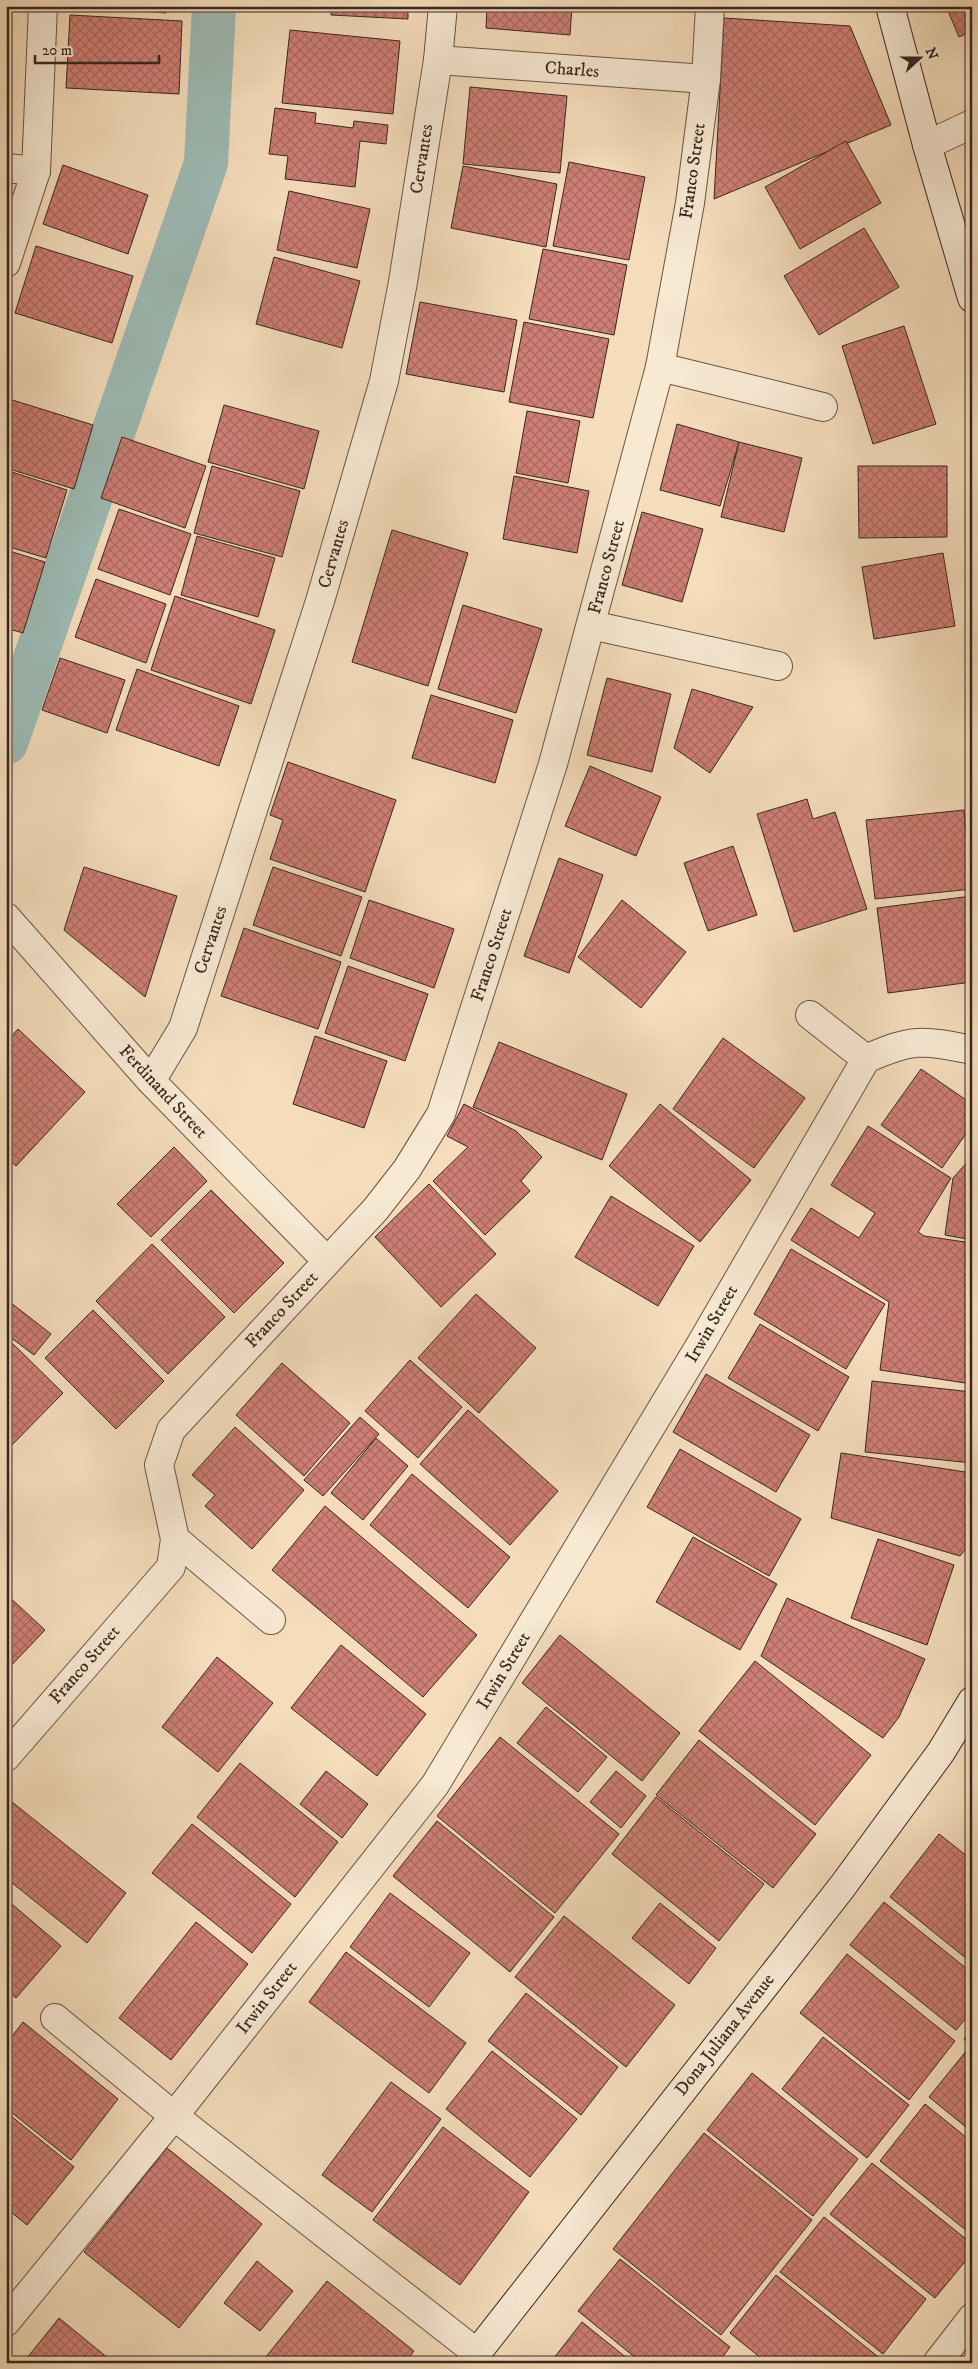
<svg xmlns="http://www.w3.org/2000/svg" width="978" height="2369" viewBox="0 0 978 2369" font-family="'IM FELL DW Pica',serif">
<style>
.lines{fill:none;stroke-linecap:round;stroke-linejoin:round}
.canal{stroke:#9dbbb5;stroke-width:44}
.building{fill:url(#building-cross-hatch);stroke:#372721}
.street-casing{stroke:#665448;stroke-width:30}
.secondary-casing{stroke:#372721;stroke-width:30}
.street{stroke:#f8e9d3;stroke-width:28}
.secondary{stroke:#f8e9d3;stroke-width:28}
.labels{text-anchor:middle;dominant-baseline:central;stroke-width:4.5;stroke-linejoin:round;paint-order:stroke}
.street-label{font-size:18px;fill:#372721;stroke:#f8e9d3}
</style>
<defs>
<pattern id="building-cross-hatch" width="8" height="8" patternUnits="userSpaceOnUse" patternTransform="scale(1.25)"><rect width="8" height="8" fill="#cf7f75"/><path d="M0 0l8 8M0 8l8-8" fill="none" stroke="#a96860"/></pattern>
</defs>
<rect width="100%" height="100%" fill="#f5ddbc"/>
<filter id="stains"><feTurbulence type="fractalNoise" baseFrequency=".004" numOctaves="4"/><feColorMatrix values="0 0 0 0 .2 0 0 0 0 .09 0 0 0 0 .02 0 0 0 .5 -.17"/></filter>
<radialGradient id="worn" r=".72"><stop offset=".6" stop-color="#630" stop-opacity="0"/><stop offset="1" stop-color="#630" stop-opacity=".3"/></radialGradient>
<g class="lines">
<path class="canal" d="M6,743L206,163L214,6"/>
</g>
<g class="building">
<path d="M73,6H167L166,13Z"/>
<path d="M331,6H408V19L331,15Z"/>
<path d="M487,6H572L570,35L486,28Z"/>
<path d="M946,6H972V31L959,37Z"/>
<path d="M70,15L182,21L179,94L66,88Z"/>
<path d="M724,18L850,26L891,125L714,199Z"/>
<path d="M290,30L400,41L393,114L282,103Z"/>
<path d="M470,87L567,96L560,173L463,164Z"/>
<path d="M275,108L316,113L315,123L353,128L354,121L388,125L386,144L360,141L355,187L285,179L288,156L269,154Z"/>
<path d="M846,141L881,203L800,249L765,187Z"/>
<path d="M569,162L645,177L629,260L553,246Z"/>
<path d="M63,165L148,195L128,254L43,224Z"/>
<path d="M463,166L557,184L546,247L451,228Z"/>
<path d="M289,191L370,209L357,268L277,250Z"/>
<path d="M864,228L899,287L819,335L784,276Z"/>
<path d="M36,246L133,276L112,343L15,313Z"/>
<path d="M543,249L627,265L614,335L529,319Z"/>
<path d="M274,257L360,281L342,348L256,324Z"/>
<path d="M420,302L517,320L504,392L406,374Z"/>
<path d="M524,322L609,339L593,418L509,402Z"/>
<path d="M904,326L936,424L873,444L842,346Z"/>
<path d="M6,398L93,425L74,489L6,468Z"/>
<path d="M224,405L319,431L304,489L208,462Z"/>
<path d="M527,411L580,421L568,483L516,473Z"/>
<path d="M677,424L739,442L720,506L660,490Z"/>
<path d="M122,437L206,466L185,528L101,498Z"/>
<path d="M739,442L802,458L784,532L721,517Z"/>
<path d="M212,466L300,491L282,557L194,533Z"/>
<path d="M858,466H947V537L859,538Z"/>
<path d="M6,470L67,490L46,558L6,546Z"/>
<path d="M514,476L589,491L577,553L503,539Z"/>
<path d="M119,509L191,534L170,595L98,569Z"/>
<path d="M642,512L703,529L682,602L622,585Z"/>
<path d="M392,530L468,553L428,686L352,662Z"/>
<path d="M197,536L275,558L258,617L181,595Z"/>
<path d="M6,550L45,562L23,633L6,628Z"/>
<path d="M943,553L955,626L874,639L862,567Z"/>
<path d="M96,579L166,604L146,663L75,637Z"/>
<path d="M175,596L275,630L251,704L151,670Z"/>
<path d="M463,605L542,629L516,713L438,689Z"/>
<path d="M60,658L125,680L107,733L42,710Z"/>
<path d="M137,669L239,706L219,766L116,730Z"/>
<path d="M607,678L671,694L652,772L587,755Z"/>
<path d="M692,689L753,707L710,773L674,748Z"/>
<path d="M431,695L513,720L495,783L412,758Z"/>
<path d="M288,762L396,800L365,892L270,859L283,820L270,815Z"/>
<path d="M590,766L661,797L636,856L565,826Z"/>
<path d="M807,799L813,819L835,812L867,909L794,932L757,814Z"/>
<path d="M964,810L972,889L875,899L866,820Z"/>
<path d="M733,846L757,915L708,931L684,863Z"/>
<path d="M559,858L603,875L569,973L524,956Z"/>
<path d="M84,867L177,896L145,997L64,930Z"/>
<path d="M273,867L362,897L341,956L253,925Z"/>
<path d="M972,896V982L888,993L877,908Z"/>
<path d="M369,900L454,929L434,988L350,958Z"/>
<path d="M622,900L686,952L641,1008L578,957Z"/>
<path d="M244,928L341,962L318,1029L221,996Z"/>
<path d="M348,966L428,994L405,1061L325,1033Z"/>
<path d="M18,1029L85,1092L16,1166L6,1157V1042Z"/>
<path d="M315,1036L387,1061L364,1128L293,1104Z"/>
<path d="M723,1038L805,1098L754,1168L673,1109Z"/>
<path d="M499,1042L627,1094L602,1160L473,1107Z"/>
<path d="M921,1069L972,1104V1125L942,1168L881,1125Z"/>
<path d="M464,1104L516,1131L542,1157L521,1181L530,1191L485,1235L433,1181L468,1147L447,1136Z"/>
<path d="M660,1104L751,1180L700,1242L609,1166Z"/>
<path d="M868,1126L951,1178L918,1232L924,1236L972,1243V1384L880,1370L889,1302L791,1240L811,1208L859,1238L875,1213L831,1185Z"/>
<path d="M174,1147L207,1181L151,1237L117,1204Z"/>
<path d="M972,1157V1240L945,1235L953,1178Z"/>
<path d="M429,1184L496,1254L441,1307L375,1237Z"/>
<path d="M211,1190L284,1263L234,1313L161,1240Z"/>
<path d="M611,1196L694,1246L658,1306L575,1257Z"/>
<path d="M152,1244L225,1317L168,1374L96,1301Z"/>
<path d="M791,1249L885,1304L846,1369L754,1314Z"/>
<path d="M476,1294L536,1348L479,1413L418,1358Z"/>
<path d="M6,1299L51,1334L34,1355L6,1334Z"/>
<path d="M93,1310L164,1381L116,1429L45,1358Z"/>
<path d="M760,1324L849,1377L818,1431L728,1378Z"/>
<path d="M6,1337L63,1393L6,1451Z"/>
<path d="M410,1360L462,1407L418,1458L365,1411Z"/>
<path d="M282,1363L350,1423L304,1476L236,1415Z"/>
<path d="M706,1374L810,1435L776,1492L673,1432Z"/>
<path d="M872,1381L972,1392V1463L865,1452Z"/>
<path d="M468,1410L558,1491L510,1545L420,1464Z"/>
<path d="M360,1417L379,1434L323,1496L304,1480Z"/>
<path d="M235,1427L304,1490L252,1549L205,1506L215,1495L192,1475Z"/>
<path d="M376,1438L408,1466L363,1520L331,1493Z"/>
<path d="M680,1449L801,1519L769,1576L647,1507Z"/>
<path d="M841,1453L972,1473V1542L960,1556L831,1518Z"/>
<path d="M412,1474L510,1557L468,1608L370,1525Z"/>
<path d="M325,1506L477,1635L423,1697L272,1570Z"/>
<path d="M693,1537L777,1584L740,1650L656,1602Z"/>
<path d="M878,1539L954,1565L927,1645L851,1618Z"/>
<path d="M6,1594L45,1630L6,1671Z"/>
<path d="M787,1598L925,1659L899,1717L883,1738L761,1656Z"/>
<path d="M560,1635L680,1733L642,1781L522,1683Z"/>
<path d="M341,1645L426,1714L377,1776L291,1708Z"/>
<path d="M217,1657L273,1703L218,1772L162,1727Z"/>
<path d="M755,1661L871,1755L815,1825L699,1731Z"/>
<path d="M546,1707L607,1757L578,1792L517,1743Z"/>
<path d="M500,1737L619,1834L555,1913L437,1816Z"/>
<path d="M699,1740L816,1834L773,1888L656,1795Z"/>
<path d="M240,1763L338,1842L295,1897L197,1817Z"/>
<path d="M326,1771L368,1804L342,1838L300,1804Z"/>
<path d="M616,1771L646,1796L621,1828L590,1802Z"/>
<path d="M656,1797L764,1884L719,1941L612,1854Z"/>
<path d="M7,1798L126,1893L87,1943L6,1878Z"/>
<path d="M437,1821L554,1917L510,1972L393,1876Z"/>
<path d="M192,1824L291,1904L252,1953L152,1873Z"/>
<path d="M939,1834L972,1860V1963L890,1897Z"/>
<path d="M390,1893L470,1953L429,2007L350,1947Z"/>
<path d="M6,1899L61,1946L16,1998L6,1990Z"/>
<path d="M884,1902L972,1973V2011L956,2030L850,1945Z"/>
<path d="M660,1903L716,1948L689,1984L632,1938Z"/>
<path d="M564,1916L675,2005L626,2067L515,1977Z"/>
<path d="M196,1922L248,1964L171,2060L119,2018Z"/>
<path d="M346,1952L466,2043L429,2093L309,2002Z"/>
<path d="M847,1954L955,2041L909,2100L800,2013Z"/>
<path d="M526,1993L618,2067L581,2115L488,2041Z"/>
<path d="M23,2022L118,2099L71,2160L6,2108V2044Z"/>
<path d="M972,2029V2045L964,2039Z"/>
<path d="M823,2037L909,2105L867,2158L782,2089Z"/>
<path d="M967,2050L972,2054V2132L929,2097Z"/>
<path d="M492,2051L577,2119L530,2177L446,2109Z"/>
<path d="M752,2073L858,2159L813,2216L707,2130Z"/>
<path d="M391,2082L441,2119L372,2212L322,2175Z"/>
<path d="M925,2104L972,2142V2235L880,2161Z"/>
<path d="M6,2112L74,2167L27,2225L6,2208Z"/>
<path d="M443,2127L529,2192L460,2285L373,2220Z"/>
<path d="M704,2133L812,2220L721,2335L613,2249Z"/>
<path d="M167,2148L262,2224L179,2328L84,2252Z"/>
<path d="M872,2163L972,2244V2253L935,2298L830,2214Z"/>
<path d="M824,2217L926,2299L883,2354L780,2272Z"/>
<path d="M620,2259L730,2347L718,2363H642L578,2311Z"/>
<path d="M257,2261L293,2291L260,2331L224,2303Z"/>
<path d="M776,2275L882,2360L880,2363H767L730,2333Z"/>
<path d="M327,2281L414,2351L405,2363H261Z"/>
<path d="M59,2318L114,2363H23Z"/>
<path d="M582,2322L633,2363H550Z"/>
</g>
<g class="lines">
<defs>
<g id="street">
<path d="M438,60L706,79"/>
<path d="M927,145L972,124"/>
<path d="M6,168L36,171"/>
<path d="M6,263L36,171L43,6"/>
<path d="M660,367L823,407"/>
<path d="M591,625L778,666"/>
<path d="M6,917L151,1081L327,1261"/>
<path d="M810,1015L866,1059"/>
<path d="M151,1081L183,1028L320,601L384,381L403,282L438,60L443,6"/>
<path d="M175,1539L271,1620"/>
<path d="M6,1757L171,1567L175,1539L159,1465L171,1430L375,1210L407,1169L441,1114L553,764L660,367L690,203L706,79L710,6"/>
<path d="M55,2018L174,2116L477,2353"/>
<path d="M6,2322L174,2116L435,1785L702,1342L866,1059C913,1038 922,1040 972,1050"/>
<path d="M937,2363L972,2318"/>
</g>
<g id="secondary">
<path d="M890,6L927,145L972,298"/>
<path d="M469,2363L842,1887L941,1752L972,1701"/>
</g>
</defs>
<use href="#street" class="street-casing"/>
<use href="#secondary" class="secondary-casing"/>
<use href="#street" class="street"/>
<use href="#secondary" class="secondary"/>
</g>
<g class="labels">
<g class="street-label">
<text transform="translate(572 70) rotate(4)">Charles</text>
<text transform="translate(422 159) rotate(-81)">Cervantes</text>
<text transform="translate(693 171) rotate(-82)">Franco Street</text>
<text transform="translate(334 554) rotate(-74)">Cervantes</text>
<text transform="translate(607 567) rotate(-75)">Franco Street</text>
<text transform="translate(211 940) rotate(-72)">Cervantes</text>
<text transform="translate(492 955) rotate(-72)">Franco Street</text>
<text transform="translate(163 1092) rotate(47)">Ferdinand Street</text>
<text transform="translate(282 1310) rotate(-47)">Franco Street</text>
<text transform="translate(712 1324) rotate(-60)">Irwin Street</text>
<text transform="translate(85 1665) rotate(-49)">Franco Street</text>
<text transform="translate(504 1671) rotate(-59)">Irwin Street</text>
<text transform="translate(267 1998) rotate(-52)">Irwin Street</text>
<text transform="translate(725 2035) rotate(-52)">Dona Juliana Avenue</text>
</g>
</g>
<rect width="978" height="2369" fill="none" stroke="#f5ddbc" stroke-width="25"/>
<rect x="8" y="8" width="963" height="2354" fill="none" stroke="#372721" stroke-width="2.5"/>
<rect x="12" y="12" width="953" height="2344" fill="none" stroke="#372721"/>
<g transform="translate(920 58) rotate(69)" stroke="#f8e9d3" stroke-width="4" paint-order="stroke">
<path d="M0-4L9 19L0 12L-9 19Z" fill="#372721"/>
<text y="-8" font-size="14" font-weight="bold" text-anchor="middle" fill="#372721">N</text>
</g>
<path d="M35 55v8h124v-8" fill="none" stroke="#372721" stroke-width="2.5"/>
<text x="42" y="55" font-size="15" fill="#372721" stroke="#f8e9d3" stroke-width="4" paint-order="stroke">20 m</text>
<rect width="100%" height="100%" filter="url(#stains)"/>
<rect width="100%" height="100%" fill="url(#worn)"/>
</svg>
